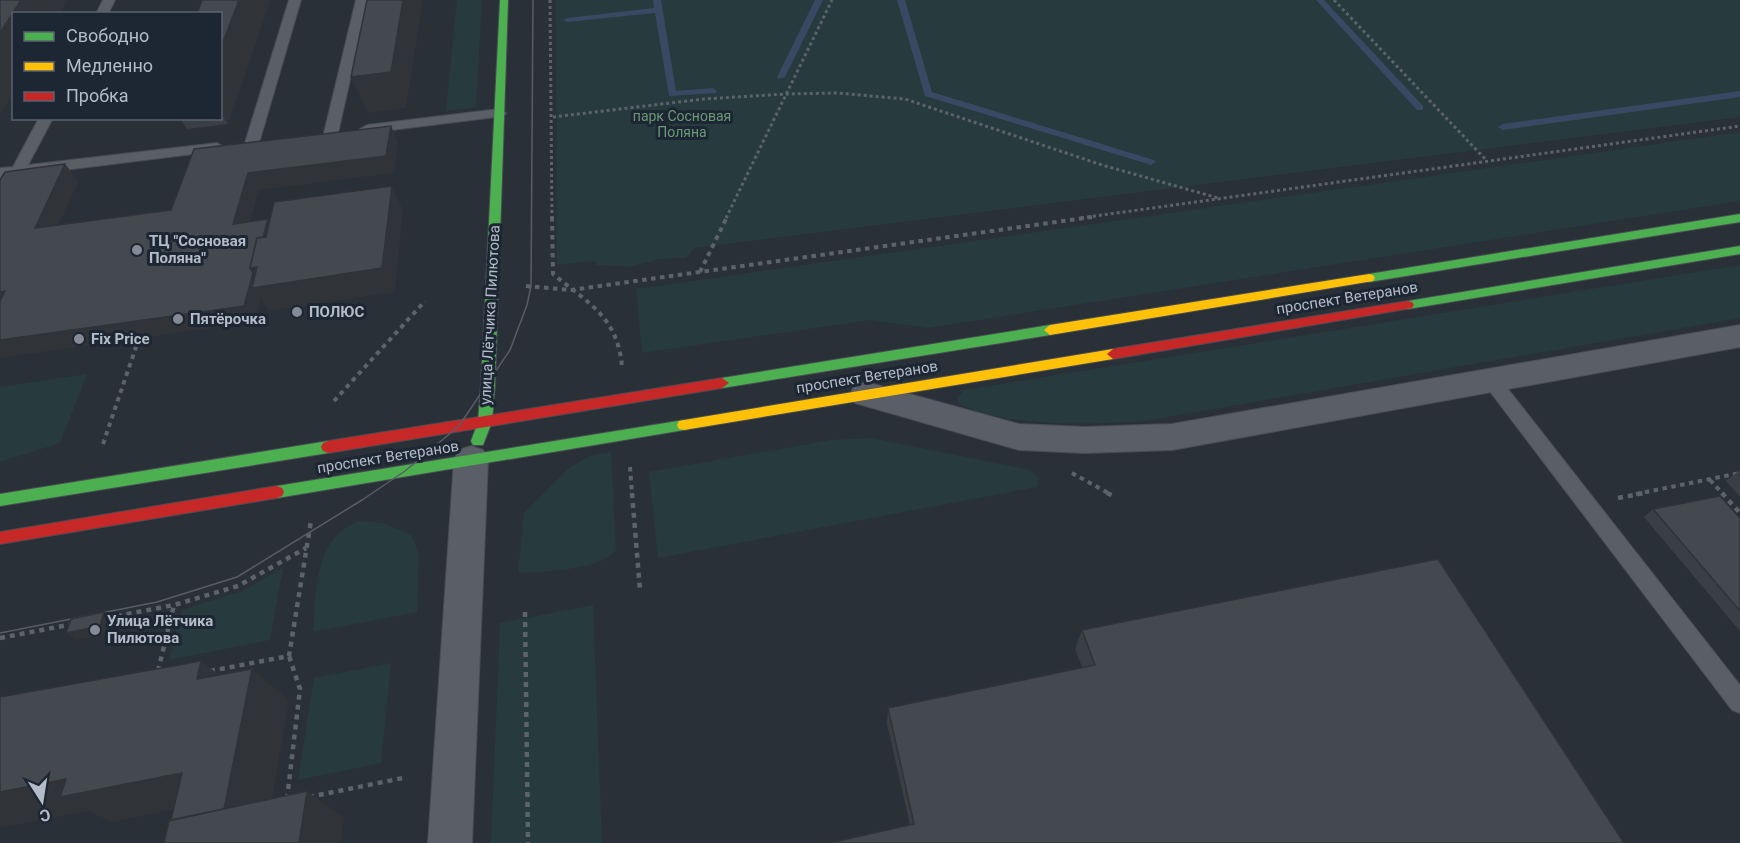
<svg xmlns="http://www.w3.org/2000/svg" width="1740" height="843" viewBox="0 0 1740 843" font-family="Roboto,sans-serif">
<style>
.green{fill:#273a3e}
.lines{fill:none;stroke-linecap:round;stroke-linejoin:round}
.stream{fill:#384963;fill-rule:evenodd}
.lane-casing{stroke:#484c53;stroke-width:2}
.street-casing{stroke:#484c53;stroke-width:2}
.fast-casing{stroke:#484c53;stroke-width:2}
.slow-casing{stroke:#484c53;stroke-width:2}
.jam-casing{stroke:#484c53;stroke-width:2}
.path-far2{stroke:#5d636a;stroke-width:3;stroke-dasharray:3 3;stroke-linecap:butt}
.path-far1{stroke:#5d636a;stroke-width:4;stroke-dasharray:4.5 4.5;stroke-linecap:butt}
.path{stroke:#5d636a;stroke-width:4.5;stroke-dasharray:5 5;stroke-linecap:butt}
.lane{fill:#5a5e66;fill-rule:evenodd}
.street{fill:#5a5e66;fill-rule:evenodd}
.fast{fill:#4caf50;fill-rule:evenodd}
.slow{fill:#ffc107;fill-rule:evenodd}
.jam{fill:#c62828;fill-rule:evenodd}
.tram{stroke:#595d64;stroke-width:1.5}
.wall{fill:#3a3f45}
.shaded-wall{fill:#303338}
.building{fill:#444950;stroke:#303338;stroke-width:1.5}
.poi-dot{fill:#848b96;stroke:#1d2633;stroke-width:2}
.labels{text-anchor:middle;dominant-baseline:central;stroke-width:6;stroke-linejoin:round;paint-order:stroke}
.far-park-label{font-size:14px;fill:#6b9a76;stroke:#1d2633}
.poi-label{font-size:15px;font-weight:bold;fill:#b4bcc9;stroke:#1d2633;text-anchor:start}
.street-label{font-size:15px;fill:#b4bcc9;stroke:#1d2633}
</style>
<rect width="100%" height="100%" fill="#2a3038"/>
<g class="green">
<path d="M457,0H482L476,107L446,111Z"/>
<path d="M556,0H1740V117L694,248L686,258L660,259L629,267L597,265L594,261L557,265Z"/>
<path d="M1740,132V201L928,328L870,320L642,353L636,289Z"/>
<path d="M1740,265V318L1139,422C1078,424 1017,428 960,405L957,398L964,390Z"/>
<path d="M87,374L60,443L0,462V387Z"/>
<path d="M871,438L1031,470L1038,478L1037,487L658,558L649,472L831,440Z"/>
<path d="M611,452L616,551C598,570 544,572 518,573L524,513L568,469L589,456Z"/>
<path d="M360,521L383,523L411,535L419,553L417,612L313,632C317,590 313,537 360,521Z"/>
<path d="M283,568L270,640L169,660L182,610L242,591Z"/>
<path d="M593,605L602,843H491L500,623Z"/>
<path d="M391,663L381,763L298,780L314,678Z"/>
</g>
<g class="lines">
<g class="stream">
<path d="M653,0H661L676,91L713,88L717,91L716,93L669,96L655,13L567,22L563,20L567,18L654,8Z"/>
<path d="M815,0H823L785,77L778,79L777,77Z"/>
<path d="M897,0H905L932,92L1154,160L1156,162L1151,165L1148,164L925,96Z"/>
<path d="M1316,0H1324L1423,106V110H1417Z"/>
<path d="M1740,91V97L1503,130L1498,127L1503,124Z"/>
</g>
<defs>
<g id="lane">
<path d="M103,0H115L108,14H96Z"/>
<path d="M289,0H301L259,143L257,146H247L245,143Z"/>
<path d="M356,0H368L338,133L331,137L324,133Z"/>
<path d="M499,109L506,113L504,116L367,133L360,129L367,125Z"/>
<path d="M39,118H53L28,165L217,143L224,147L217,151L0,178V168L13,167Z"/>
<path d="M1491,373L1497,375L1740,685V713L1732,710L1485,385L1482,380L1485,375Z"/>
</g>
<g id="street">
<path d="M1740,325V347L1172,450L1085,453L1019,450L855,403L850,394L855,385L866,382L1019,424L1085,427L1172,424Z"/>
<path d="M471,446L483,450L488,460L472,843H428L454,460L459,450Z"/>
</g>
<g id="fast">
<path d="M500,0H508L495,384L492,422L483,445H473L471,441L478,422L481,384Z"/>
<path d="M1740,214V222L1369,282L1363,278L1369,274Z"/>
<path d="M1740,246V254L1408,309L1402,305L1408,301Z"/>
<path d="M1050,325L1056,330L1050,335L722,388L715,383L722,378Z"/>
<path d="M684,420L689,421L691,425L689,429L684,430L277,498L272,496L270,492L272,488L277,486Z"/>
<path d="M328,441L333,443L335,447L333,451L328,453L0,506V494Z"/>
</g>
<g id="slow">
<path d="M1369,274L1373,275L1375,278L1373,281L1050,335L1044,330L1050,325Z"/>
<path d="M1113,349L1119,354L1113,359L684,430L679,429L677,425L679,421L684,420Z"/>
</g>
<g id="jam">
<path d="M1408,301L1412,302L1414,305L1412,308L1113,359L1107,354L1113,349Z"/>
<path d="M722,378L729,383L722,388L328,453L323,451L321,447L323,443L328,441Z"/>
<path d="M277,486L282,488L284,492L282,496L277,498L0,544V532Z"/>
</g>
</defs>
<use href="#lane" class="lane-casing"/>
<use href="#street" class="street-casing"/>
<use href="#fast" class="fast-casing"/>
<use href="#slow" class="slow-casing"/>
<use href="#jam" class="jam-casing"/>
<g class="path-far2">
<path d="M550,0L552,218"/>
<path d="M1334,0L1487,161"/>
<path d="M553,117L704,99L786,94L837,93L905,99L1102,165L1218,198"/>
<path d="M726,218L832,0"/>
<path d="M1081,218L1740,126"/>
</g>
<g class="path-far1">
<path d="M552,217L553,274C588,303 618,317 622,367"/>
<path d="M700,272L727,217"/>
<path d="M526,286L571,290L1092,217"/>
<path d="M334,401L425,301"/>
<path d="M103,444L137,344"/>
<path d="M630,467L632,494"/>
<path d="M1072,473L1110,494"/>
<path d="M1710,480L1723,494"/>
<path d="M1636,494L1740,473"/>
</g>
<g class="path">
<path d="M632,493L640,590"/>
<path d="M1107,493L1113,496"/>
<path d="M1722,493L1740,513"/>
<path d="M1618,498L1644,493"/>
<path d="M525,612L528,843"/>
<path d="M107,618L174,605L238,586L306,548"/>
<path d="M0,638L73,624"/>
<path d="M158,671L174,605"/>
<path d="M210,671L289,656L311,521"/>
<path d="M309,797L403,778"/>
<path d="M287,799L300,689L289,656"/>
</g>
<use href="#lane" class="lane"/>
<use href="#street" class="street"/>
<use href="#fast" class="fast"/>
<use href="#slow" class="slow"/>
<use href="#jam" class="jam"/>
<path class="tram" d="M0,633L157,602L237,577L362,500L405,471L459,426L510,350L527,305L531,286L533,0"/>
</g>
<g class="wall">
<path d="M202,0H270L228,124L187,129L180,118H220V14Z"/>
<path d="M1740,470V497L1726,481Z"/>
<path d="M1653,509L1740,518V630H1739L1644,517Z"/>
<path d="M1082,630L1624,843L910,825L887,724L888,708L1082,667L1075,649Z"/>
</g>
<g class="shaded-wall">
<path d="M21,0H67L59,14H14V92L0,115V33Z"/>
<path d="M239,0H270L228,124L220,112V50Z"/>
<path d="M403,0H423L406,108L368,113L351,77Z"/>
<path d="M391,126L398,142L394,173L259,190L245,241L233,224L248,173Z"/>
<path d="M65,164L79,181L49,245L35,228Z"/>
<path d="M392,186L403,210L395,292L269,311L261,300L255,322L0,358V340L250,268L268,219L278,236Z"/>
<path d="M5,291L0,310V292Z"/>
<path d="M104,612L113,619L110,633L76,640L66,633Z"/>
<path d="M201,661L241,691L197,679Z"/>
<path d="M252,669L289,700L266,835L212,843Z"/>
<path d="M182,773L226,799L112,822L88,811L0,828V792L66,779Z"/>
<path d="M307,791L344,817L341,843H299Z"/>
</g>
<g class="building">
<path d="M0,0H21L0,33Z"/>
<path d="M202,0H239L220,50V14H197Z"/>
<path d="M367,0H403L391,72L351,77Z"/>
<path d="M391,126L386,156L248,173L233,224L268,219L263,237L257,238L250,268L253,273L244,306L0,340V301L5,291L0,292V180L5,172L65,164L35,228L171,210L194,149Z"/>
<path d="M392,186L382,268L252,288L257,267L250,268L257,238L266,237L274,202Z"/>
<path d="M1720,496L1740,518V611L1653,509Z"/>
<path d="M1438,559L1624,843H829L914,824L888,708L1095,665L1082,630Z"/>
<path d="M104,612L100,626L66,633L71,619Z"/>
<path d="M201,661L197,679L252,669L224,809L171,820L182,773L60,797L66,779L0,792V697Z"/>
<path d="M307,791L299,843H164L169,821Z"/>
</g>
<g class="poi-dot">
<circle cx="137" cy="250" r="6"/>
<circle cx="297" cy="312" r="6"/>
<circle cx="178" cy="319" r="6"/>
<circle cx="79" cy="339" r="6"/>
<circle cx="95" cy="630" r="6"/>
</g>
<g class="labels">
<g class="far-park-label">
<text x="682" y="116">парк Сосновая<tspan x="682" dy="16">Поляна</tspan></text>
</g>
<g class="poi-label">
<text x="149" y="241">ТЦ "Сосновая<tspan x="149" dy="17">Поляна"</tspan></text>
<text x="309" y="312">ПОЛЮС</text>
<text x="190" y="319">Пятёрочка</text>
<text x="91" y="339">Fix Price</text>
<text x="107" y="621">Улица Лётчика<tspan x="107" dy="17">Пилютова</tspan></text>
</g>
<g class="street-label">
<text transform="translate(1347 298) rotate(-9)">проспект Ветеранов</text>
<text transform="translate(490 315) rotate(-87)">улица Лётчика Пилютова</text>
<text transform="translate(867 377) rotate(-9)">проспект Ветеранов</text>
<text transform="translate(388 457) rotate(-9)">проспект Ветеранов</text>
</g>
</g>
<rect x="12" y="12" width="210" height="108" fill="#1d2633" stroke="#59626f" stroke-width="1.5"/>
<rect x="24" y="32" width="30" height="9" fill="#4caf50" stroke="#59626f" stroke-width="1.5"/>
<text x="66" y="42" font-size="18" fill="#b4bcc9">Свободно</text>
<rect x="24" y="62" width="30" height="9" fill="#ffc107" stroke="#59626f" stroke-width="1.5"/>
<text x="66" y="72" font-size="18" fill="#b4bcc9">Медленно</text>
<rect x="24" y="92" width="30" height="9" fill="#c62828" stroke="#59626f" stroke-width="1.5"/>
<text x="66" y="102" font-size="18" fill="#b4bcc9">Пробка</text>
<g transform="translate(42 801) rotate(168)" stroke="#1d2633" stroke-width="4.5" paint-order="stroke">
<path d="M0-4.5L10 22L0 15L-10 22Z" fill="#b4bcc9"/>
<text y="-9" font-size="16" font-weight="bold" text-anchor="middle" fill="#b4bcc9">С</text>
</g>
</svg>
